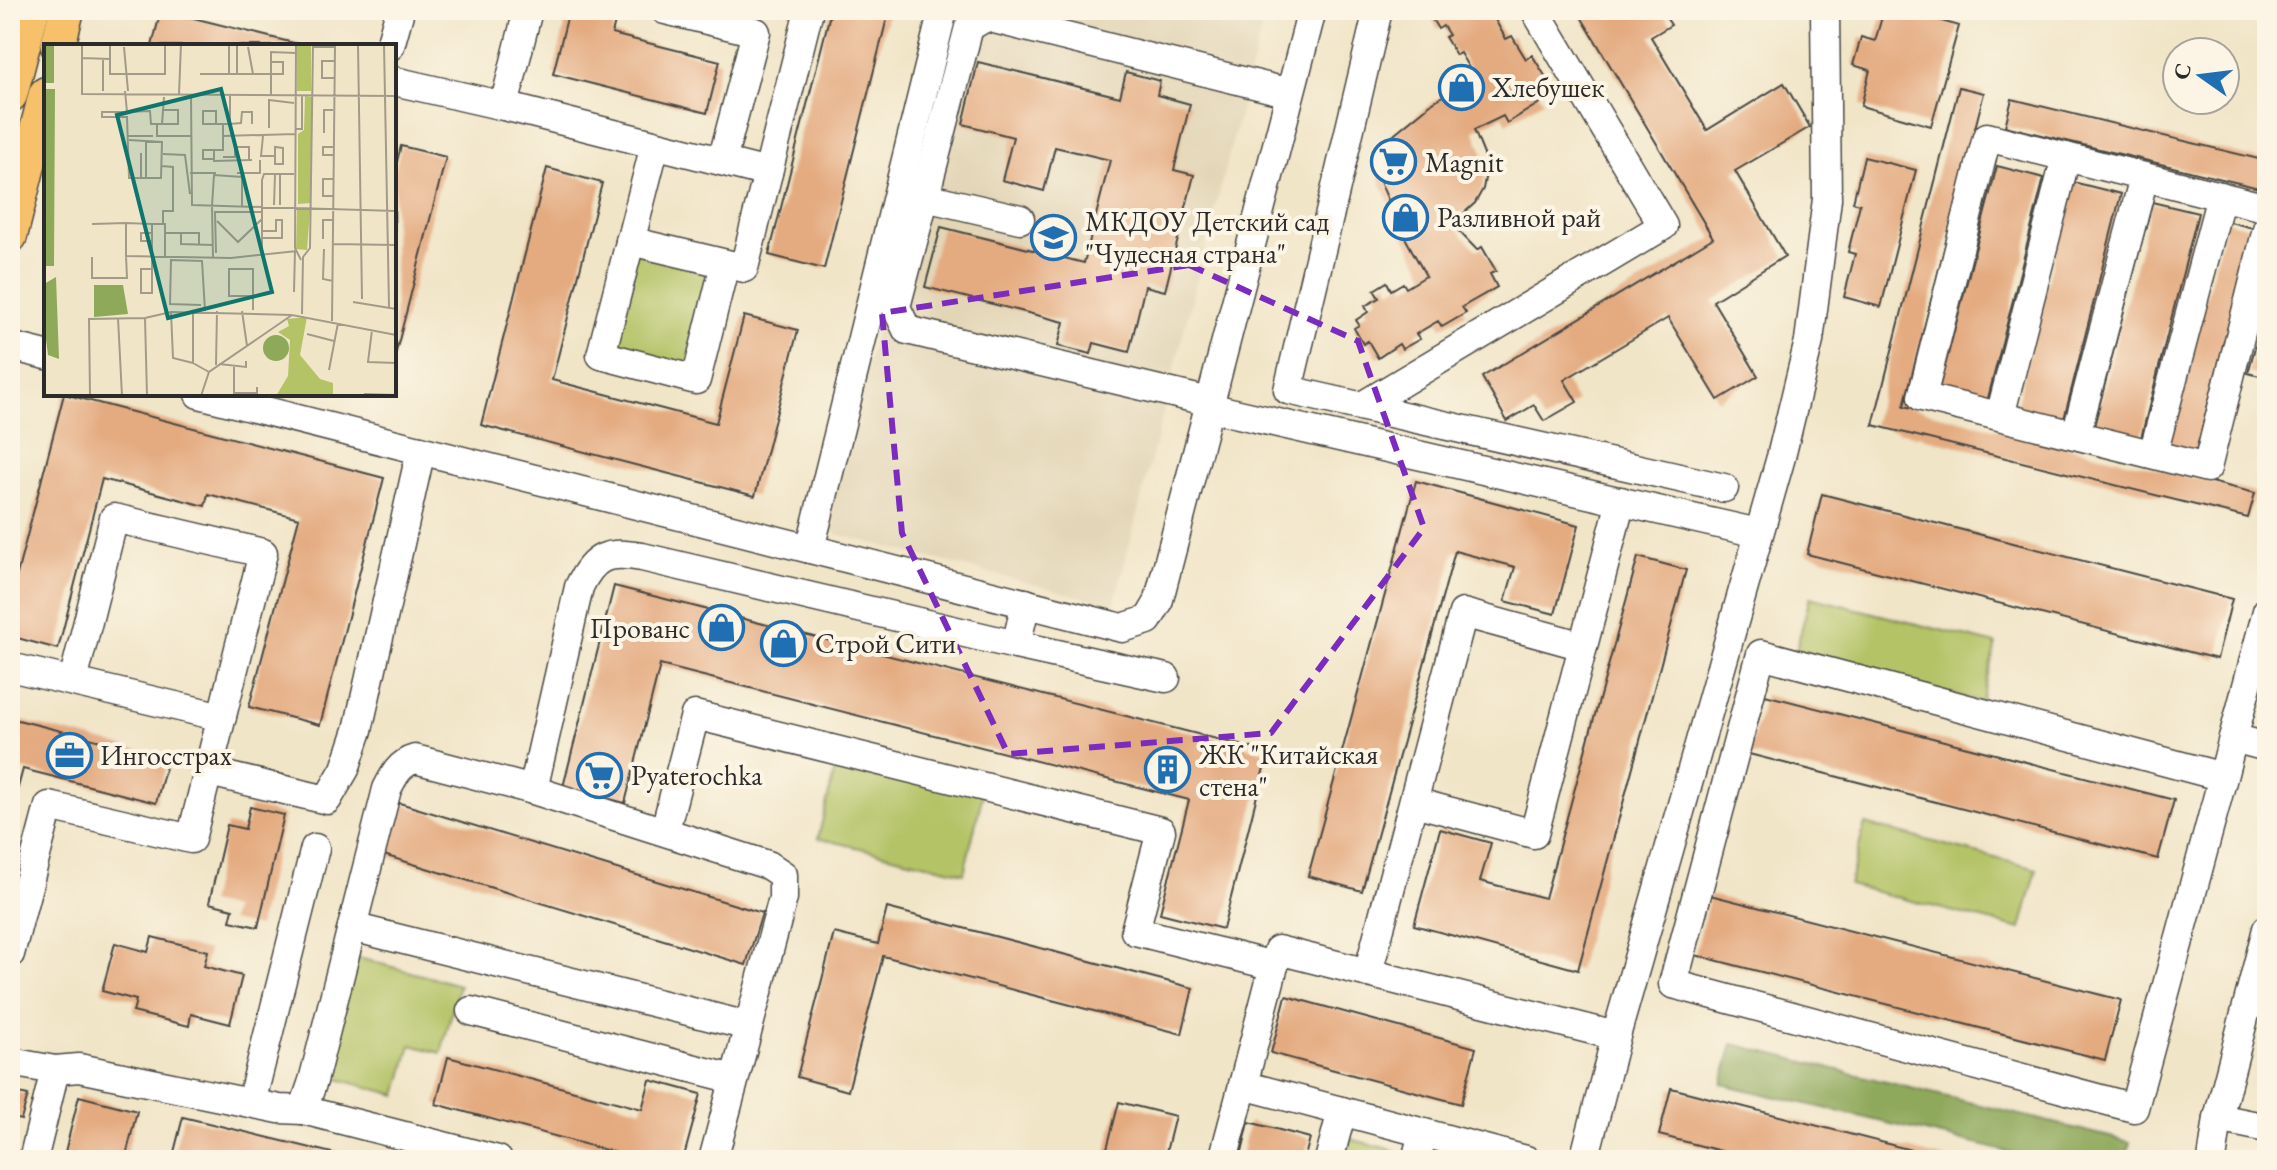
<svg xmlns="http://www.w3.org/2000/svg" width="2277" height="1170" viewBox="0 0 2277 1170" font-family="'EB Garamond',serif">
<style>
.built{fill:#e3d6b7}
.green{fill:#b4c366;stroke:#707748;stroke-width:2}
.forest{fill:#8fa95b;stroke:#5d6a43;stroke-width:2}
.building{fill:#e4ab81}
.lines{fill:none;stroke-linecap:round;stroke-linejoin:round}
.minor-casing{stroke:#494743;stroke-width:31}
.major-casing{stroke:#494743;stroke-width:37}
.minor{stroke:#fff;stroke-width:28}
.major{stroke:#f6c16b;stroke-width:34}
.marked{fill:none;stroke:#7b2cbf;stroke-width:6;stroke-dasharray:16 10;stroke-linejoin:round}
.labels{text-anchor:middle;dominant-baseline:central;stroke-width:8;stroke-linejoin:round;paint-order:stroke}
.poi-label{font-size:28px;fill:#2b2b2b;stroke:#fcf5e5;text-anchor:start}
.inset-road{fill:none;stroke:#a29b89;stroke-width:2}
.view{fill:#0f766e;fill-opacity:0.15;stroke:#0f766e;stroke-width:4}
.inset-edge{fill:none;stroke:#2b2b2b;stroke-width:4}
</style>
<rect width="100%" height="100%" fill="#fcf5e5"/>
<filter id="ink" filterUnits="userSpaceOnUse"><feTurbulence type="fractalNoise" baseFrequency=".0125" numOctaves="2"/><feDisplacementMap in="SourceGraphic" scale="16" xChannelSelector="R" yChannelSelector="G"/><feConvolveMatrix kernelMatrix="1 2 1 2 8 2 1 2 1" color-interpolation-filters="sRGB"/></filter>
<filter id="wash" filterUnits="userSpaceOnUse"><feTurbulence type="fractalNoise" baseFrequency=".006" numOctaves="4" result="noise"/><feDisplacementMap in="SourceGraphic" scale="32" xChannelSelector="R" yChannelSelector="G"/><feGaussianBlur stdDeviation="1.8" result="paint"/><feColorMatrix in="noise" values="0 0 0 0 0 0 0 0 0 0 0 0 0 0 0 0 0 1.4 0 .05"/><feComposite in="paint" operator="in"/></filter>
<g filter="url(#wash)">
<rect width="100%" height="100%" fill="#f1e5c8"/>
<path class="built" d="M958,10H1266L1114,605L825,531Z"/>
<g class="green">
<path d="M636,248L717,267L692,374L610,351Z"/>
<path d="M1810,597L1996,644L1981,702L1795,654Z"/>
<path d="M838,758L983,793L964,873L818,838Z"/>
<path d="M1865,824L2037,869L2021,929L1849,885Z"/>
<path d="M355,957L459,985L441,1053L411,1045L397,1095L323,1075Z"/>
<path d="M1350,1139L1400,1152L1398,1160H1345Z"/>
</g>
<path class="forest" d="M1733,1044L2130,1142L2125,1160H2043L1722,1084Z"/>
<g id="blocks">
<g class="building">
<path d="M161,10L302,45V46H152Z"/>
<path d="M569,10H618L612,34L720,61L707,113L553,74Z"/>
<path d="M831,10H889L824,269L769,255Z"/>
<path d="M1435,10H1496L1498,13L1493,16L1506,39L1512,36L1526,59L1532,55L1547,79L1534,87L1543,101L1507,123L1503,116L1474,130L1485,157L1486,173L1483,189L1475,203L1463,214L1449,221L1477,250L1482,247L1496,271L1490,274L1497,287L1462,307L1466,313L1442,327L1438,321L1416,334L1420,339L1402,349L1399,344L1378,358L1368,341L1363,344L1354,328L1359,325L1356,320L1368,312L1365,306L1379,298L1374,290L1387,282L1391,290L1403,283L1406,288L1426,276L1402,232L1381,184L1379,175L1382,151L1395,133L1433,102L1465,83L1463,79L1472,73L1460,53L1456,55L1445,37L1449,35L1443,26L1438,29L1432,19L1438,15Z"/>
<path d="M1577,10H1661L1671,25L1651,37L1707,130L1784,83L1810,127L1735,171L1785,256L1713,301L1758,376L1718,400L1668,318L1564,380L1577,402L1544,421L1534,405L1507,421L1482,377L1713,238Z"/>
<path d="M1884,10H1903L1959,26L1931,126L1861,106L1870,70L1853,65L1861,37L1875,41Z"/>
<path d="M978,62L1120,97L1126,72L1160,81L1157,95L1190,104L1174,170L1194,175L1165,291L1145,286L1129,352L1094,343L1091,354L1058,346L1064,322L925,287L941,227L1084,263L1110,160L1055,147L1044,191L1002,180L1013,137L963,124Z"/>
<path d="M1959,87L1984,93L1904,406L2255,493L2248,518L1873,425Z"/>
<path d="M2012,99L2267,161V190L2005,126Z"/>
<path d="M401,146L446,157L395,356L394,173Z"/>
<path d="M1864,157L1916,170L1881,307L1844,297L1855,254L1848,252L1860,204L1853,202Z"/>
<path d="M1997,166L2044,178L1985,410L1937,397Z"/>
<path d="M547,168L602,183L552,380L716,423L744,316L798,330L755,496L481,425Z"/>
<path d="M2073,182L2121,194L2062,427L2014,415Z"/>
<path d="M2152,202L2198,213L2139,446L2092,434Z"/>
<path d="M2226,221L2253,228L2194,459L2166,452Z"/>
<path d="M2266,307H2267V378L2248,373Z"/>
<path d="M64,394L384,478L320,725L249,707L299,518L208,494L205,506L102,479L58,649L10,636V601Z"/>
<path d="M1416,481L1579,525L1555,614L1505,601L1515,567L1455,551L1362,891L1308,876Z"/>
<path d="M1822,494L2232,599L2217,659L1807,554Z"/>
<path d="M1638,557L1686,570L1578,970L1414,925L1440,829L1491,843L1480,881L1545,898Z"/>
<path d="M614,586L1268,752L1223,929L1160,913L1189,800L660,665L625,803L563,787Z"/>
<path d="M1765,695L2174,800L2158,859L1749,754Z"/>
<path d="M10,718L168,758L156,803L23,769L10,817Z"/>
<path d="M393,801L762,913L746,965L377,853Z"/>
<path d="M250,807L284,815L258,927L230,921L233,909L209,903L227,825L245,829Z"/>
<path d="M1710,895L2121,1000L2105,1060L1695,955Z"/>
<path d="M887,908L1193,988L1182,1034L883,956L848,1091L797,1077L834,933L878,944Z"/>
<path d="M152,937L208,951L204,966L242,976L230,1024L191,1014L189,1026L133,1012L136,1000L102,991L115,943L148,952Z"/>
<path d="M1286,996L1476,1048L1461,1104L1271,1053Z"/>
<path d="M448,1057L642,1109L650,1080L701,1094L683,1160H643L436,1104Z"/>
<path d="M1671,1088L1946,1159V1160H1756L1659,1135Z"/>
<path d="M10,1091L28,1095L21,1120L10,1117Z"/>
<path d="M79,1096L137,1111L125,1160H63Z"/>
<path d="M1119,1102L1175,1116L1164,1160H1104Z"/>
<path d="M183,1117L336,1154L335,1160H172Z"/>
<path d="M1249,1122L1310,1138L1304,1160H1240Z"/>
</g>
</g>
</g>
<g filter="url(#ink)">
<use href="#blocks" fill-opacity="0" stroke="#494743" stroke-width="2"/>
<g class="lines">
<defs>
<g id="minor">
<path d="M665,10L756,32L722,161"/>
<path d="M1378,10L1288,390L1724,488"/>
<path d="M390,46L400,10"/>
<path d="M394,81L504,106L768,173"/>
<path d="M504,106L528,10"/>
<path d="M655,145L601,355L696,380L725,264"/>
<path d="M925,197L1020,219"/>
<path d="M2267,208L1987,137L1922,397L2207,468L2267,229"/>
<path d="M630,241L744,268L809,10"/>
<path d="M10,346L46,355"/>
<path d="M199,394L1122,628L1148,620L1158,603L1312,10"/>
<path d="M1210,402L907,330L896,307L969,27L986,17L1290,93"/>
<path d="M1362,406L1663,226L1535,10"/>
<path d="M1208,407L1758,533"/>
<path d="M2000,416L2066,157"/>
<path d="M2076,435L2144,177"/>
<path d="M2153,454L2221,196"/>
<path d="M810,549L943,10"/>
<path d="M1016,645L1166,678"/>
<path d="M10,667L222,717"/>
<path d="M2233,738L2267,611"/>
<path d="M209,772L327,800L345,769L358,730L421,450"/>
<path d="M2223,777L1761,654L1673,984L2134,1108L2223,777L2233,738L2267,747"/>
<path d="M533,790L579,587C594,555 608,551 642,557L1016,645L1026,603"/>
<path d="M1414,802L1534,834L1621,501"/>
<path d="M665,830L695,715L1161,831L1135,931L1274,966"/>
<path d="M352,927L748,1026"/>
<path d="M10,954L49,806L191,839L263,553L114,518L73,681"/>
<path d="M1368,973L1463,613L1583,646"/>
<path d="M471,1011L734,1079"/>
<path d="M10,1062L55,1070"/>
<path d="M251,1103L315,848"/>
<path d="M303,1110L313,1081L387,789C394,775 400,763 415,759L533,790L768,865L783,875V898L713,1160"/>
<path d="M2218,1118L2267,1128"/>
<path d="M33,1160L55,1070L79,1068L279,1109L303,1110L498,1160"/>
<path d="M1223,1160L1243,1085"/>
<path d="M1329,1160L1342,1111"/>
<path d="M1416,1160L1423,1133"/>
<path d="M1526,1160L1243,1085L1278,950L1616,1036"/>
<path d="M1584,1160L1616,1036L1781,457L1809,341L1827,199L1825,10"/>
<path d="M2212,1160L2218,1118L2267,929"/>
</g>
<g id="major">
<path d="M58,46L67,10"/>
<path d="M10,95L32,10"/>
<path d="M10,236L46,94"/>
</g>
</defs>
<use href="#minor" class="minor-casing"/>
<use href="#major" class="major-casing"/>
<use href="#minor" class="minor"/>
<use href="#major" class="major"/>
</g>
</g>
<path class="marked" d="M1189,265L1358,341L1424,528L1271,733L1008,754L902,533L882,313Z"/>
<defs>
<symbol id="shop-ring" viewBox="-11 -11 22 22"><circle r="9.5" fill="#fcf5e5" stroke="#1f6fb2" stroke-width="1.5"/><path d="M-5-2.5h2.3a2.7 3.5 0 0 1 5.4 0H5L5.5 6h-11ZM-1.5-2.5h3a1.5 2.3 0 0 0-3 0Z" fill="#1f6fb2"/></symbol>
<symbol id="supermarket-ring" viewBox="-11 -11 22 22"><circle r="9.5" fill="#fcf5e5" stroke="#1f6fb2" stroke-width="1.5"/><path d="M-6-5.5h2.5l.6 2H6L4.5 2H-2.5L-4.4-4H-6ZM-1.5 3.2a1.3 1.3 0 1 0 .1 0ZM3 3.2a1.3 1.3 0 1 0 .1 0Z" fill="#1f6fb2"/></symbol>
<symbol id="school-ring" viewBox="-11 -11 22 22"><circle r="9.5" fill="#fcf5e5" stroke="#1f6fb2" stroke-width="1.5"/><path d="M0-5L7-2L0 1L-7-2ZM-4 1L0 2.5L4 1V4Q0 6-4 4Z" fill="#1f6fb2"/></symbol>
<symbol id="office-ring" viewBox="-11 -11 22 22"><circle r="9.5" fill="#fcf5e5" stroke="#1f6fb2" stroke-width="1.5"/><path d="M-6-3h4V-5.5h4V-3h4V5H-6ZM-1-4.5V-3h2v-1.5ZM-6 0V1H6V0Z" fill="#1f6fb2"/></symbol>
<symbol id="building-ring" viewBox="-11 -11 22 22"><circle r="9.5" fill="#fcf5e5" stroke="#1f6fb2" stroke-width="1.5"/><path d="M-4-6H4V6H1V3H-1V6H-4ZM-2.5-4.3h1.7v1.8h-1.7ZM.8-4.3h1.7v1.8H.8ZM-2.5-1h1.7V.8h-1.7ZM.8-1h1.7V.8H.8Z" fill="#1f6fb2"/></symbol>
</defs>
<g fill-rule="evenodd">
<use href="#shop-ring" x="1436" y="62" width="51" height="51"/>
<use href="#supermarket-ring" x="1368" y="136" width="51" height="51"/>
<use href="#shop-ring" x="1380" y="192" width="51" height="51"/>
<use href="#school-ring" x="1028" y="212" width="51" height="51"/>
<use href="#shop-ring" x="696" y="602" width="51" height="51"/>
<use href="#shop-ring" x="758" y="618" width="51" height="51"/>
<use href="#office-ring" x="44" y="730" width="51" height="51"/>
<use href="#building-ring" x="1142" y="744" width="51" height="51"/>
<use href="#supermarket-ring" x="574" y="750" width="51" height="51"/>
</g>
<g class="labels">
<g class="poi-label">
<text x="1492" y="87">Хлебушек</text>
<text x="1425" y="162">Magnit</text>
<text x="1437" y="217">Разливной рай</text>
<text x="1085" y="221">МКДОУ Детский сад<tspan x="1085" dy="32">"Чудесная страна"</tspan></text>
<text x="690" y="628" text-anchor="end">Прованс</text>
<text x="815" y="643">Строй Сити</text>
<text x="1199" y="754">ЖК "Китайская<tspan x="1199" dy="32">стена"</tspan></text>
<text x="100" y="755">Ингосстрах</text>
<text x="631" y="775">Pyaterochka</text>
</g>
</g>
<g transform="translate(44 44)">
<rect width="352" height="352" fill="#f1e5c8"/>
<path d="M253,0H267V47H253ZM261,52L268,53L267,159L254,160V90L260,86ZM253,165L266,166L263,206L252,205ZM263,273L256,311L276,335L289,339V352H232L244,332L246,296L234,288L245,282L243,275Z" fill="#b4c366"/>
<path d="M0,0H10V39H0ZM0,45H11L10,222H0ZM12,233L15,315L4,311L0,280V240ZM50,241H79L84,270L50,273ZM219 304a13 13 0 1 1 26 0a13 13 0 1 1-26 0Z" fill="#8fa95b"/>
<path class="inset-road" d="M38,0V50L352,52M121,0V30H66V1H137M252,0L251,204L257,216M314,0L318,255M340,0L345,263M80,3L84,47M204,3L209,30M269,3H291L288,277M38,14L66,15M156,30H239V18H227M185,30V0M193,30V0M290,34H278V17H290M59,47V15M81,47L83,68H58V73H83L85,134H117L118,98L85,96M135,50L137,0M147,51L148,161L352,167M186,51V80L197,79L198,68H208V80M227,51V8L252,9M225,56L250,59M83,68L106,67L107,80H134V66H118M113,80V92H147M118,80L120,53M172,80V67H159V80H186M179,80V107M225,84V55M252,85H258V52M280,89V66H289M84,92H109M179,92L251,90M219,92L217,112H231V103L239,104V120H231V112M102,97V134M289,103H279V111H289M170,106V117L208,116M119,110L141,111L146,150M179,113H191V103H205V116M170,115H159V106H179M118,122L129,123V167H119V180M146,129H172M193,129H216V116M97,134V109M289,135H279V152H290M230,161L231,130M236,161V130M168,162L170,131L198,133V162M168,162L169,214M173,177L194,198L218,175M48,180L82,179M108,180L82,179V212L187,214L253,207M218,187H232V176H238V194H218M121,189H155V200M137,189V200L169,201M279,195V176H289M108,197H97V189H108M289,200L352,201M280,205L279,235L289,237M218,208V136L220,130H250M172,209L171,168H217M48,213V234H83L82,212M108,225H97V249H108V180H121V212M250,248L251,206M209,252H185V225H209V266M309,258L352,265M157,261L126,260L127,216L158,217L161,267M198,267L203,302M127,268L129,314L149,319M149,268V319L165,328M258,270L259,213L266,204L269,0M74,274L78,352M101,274L103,352M328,286L324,318L352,319M263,290L290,297M175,320L202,323V317M172,321L173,267M285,326L294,279M191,349H213V343M320,350L352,351M46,352L45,275L101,274L127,268L248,271M157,352L165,328L248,271L352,291M190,352V323"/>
<path class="view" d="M177,45L228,248L124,274L73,71Z"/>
<rect width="352" height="352" class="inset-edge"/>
</g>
<rect width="2277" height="1170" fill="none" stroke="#fcf5e5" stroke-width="40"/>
<g transform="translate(2201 76) rotate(284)"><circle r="38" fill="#fcf5e5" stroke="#a8a49b" stroke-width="2"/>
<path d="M0-6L14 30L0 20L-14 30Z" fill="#1f6fb2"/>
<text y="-12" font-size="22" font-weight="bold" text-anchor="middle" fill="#2b2b2b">С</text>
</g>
</svg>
